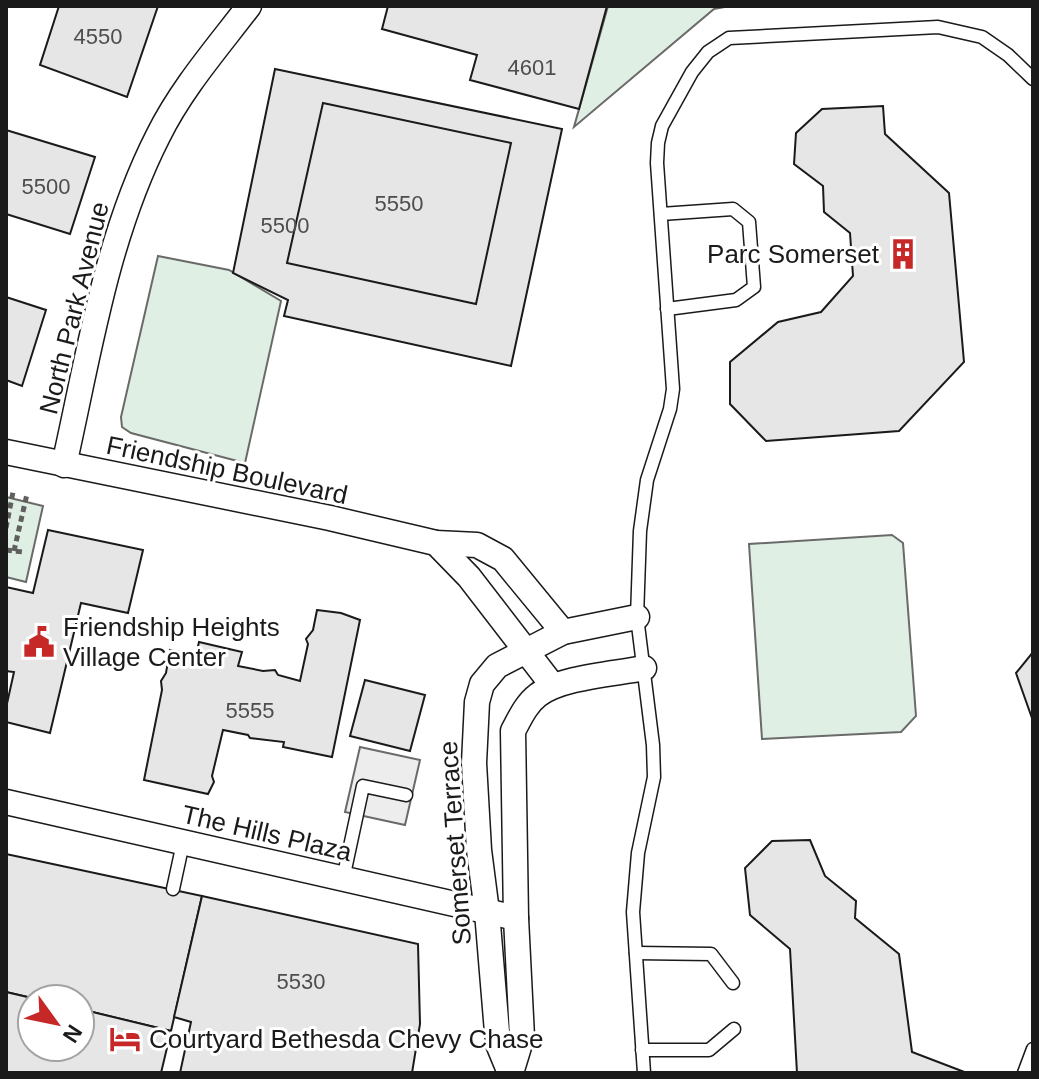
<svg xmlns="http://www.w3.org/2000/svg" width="1039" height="1079" viewBox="0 0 1039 1079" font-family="Helvetica,sans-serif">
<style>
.green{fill:#e0efe3;stroke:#6a6a6a;stroke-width:2}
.parking{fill:#ededed;stroke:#6a6a6a;stroke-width:2}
.building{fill:#e6e6e6;stroke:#1a1a1a;stroke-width:2}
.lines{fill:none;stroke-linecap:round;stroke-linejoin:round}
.lane-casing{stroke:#1a1a1a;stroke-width:15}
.street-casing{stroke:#1a1a1a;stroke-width:27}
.path{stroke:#5f5f5f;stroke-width:5;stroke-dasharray:6 4;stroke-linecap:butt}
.lane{stroke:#fff;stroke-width:12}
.street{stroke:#fff;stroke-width:24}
.labels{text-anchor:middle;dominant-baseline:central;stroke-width:6;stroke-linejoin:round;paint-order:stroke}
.number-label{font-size:22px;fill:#4d4d4d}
.poi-label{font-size:26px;fill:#1a1a1a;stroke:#fff;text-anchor:start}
.street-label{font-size:26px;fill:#1a1a1a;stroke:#fff}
</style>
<rect width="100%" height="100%" fill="#fff"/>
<g class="green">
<path d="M608,6H730L714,9L574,127Z"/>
<path d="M158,256L229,270L281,301L245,463L131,433L122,427L121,417Z"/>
<path d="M6,497L43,506L26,582L6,577Z"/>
<path d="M892,535L903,543L916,716L901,732L762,739L749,544Z"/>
</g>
<path class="parking" d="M360,747L420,760L405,825L345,812Z"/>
<g class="building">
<path d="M59,6H158L127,97L40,65Z"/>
<path d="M388,6H607L579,109L470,80L477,55L382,29Z"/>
<path d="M275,69L562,129L511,366L284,316L288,300L233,273Z"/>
<path d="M323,103L511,143L476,304L287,263Z"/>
<path d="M883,106L885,134L949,193L964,362L899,431L766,441L730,404V362L778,322L821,312L853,276L850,233L824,212L823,186L794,164L796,133L822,109Z"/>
<path d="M6,130L95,157L70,234L6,214Z"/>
<path d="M6,297L46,310L22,386L6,380Z"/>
<path d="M48,530L143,550L128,613L81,603L50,733L6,722V708L14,672L6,671V587L33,593Z"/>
<path d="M317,610L341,613L360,620L332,757L283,747L284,742L250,738L248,735L223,730L212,776L214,782L208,794L144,780L162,690L161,681L166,673L170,650L196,655L199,642L242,652L238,666L263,671L275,670L278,675L300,681L308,644L306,639L313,630Z"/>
<path d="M1033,652V721L1016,673Z"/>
<path d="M365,680L425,695L410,751L350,736Z"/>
<path d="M810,840L825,876L856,901L855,918L899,954L912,1052L967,1073H797L790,949L750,915L745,868L772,841Z"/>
<path d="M6,854L202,896L171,1031L80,1009V999H36L6,992Z"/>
<path d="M202,896L418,944L420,1024L412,1073H180L191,1022L174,1017Z"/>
<path d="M6,992L36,999H32V1047H80V1009L171,1031L161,1073H6Z"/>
</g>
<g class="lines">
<defs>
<g id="lane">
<path d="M661,214L733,209L749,222L754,287L736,300L667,309"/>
<path d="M343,879L363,786L406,795"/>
<path d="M173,889L183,843"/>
<path d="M636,953L711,954L733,983"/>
<path d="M642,1050H709L734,1029"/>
<path d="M644,1073L633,912L638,853L654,777L653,745L637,617L640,531L647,480L670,409L673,389L657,163L658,143L662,126L692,72L708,52L729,38L938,27L982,37L1008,55L1033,79"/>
<path d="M1024,1073L1033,1049"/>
</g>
<g id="street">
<path d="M6,452L330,518L436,543L477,545L503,559L563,632"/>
<path d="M64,465C89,354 106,238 158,136C181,89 217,48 249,6"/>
<path d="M436,543L469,577L553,686"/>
<path d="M6,802L516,918"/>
<path d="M510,1073L498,1044L487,912L479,850L474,763L477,702L482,684L497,666L563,632L637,617"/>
<path d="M511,1073L522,1037L516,918L513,731C520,718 526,704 538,695C561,677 615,674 644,668"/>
</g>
</defs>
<use href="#lane" class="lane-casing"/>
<use href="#street" class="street-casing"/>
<g class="path">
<path d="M6,528L13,492"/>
<path d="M6,550L23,552"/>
<path d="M14,551L27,494"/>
</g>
<use href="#lane" class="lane"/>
<use href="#street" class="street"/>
</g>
<defs>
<symbol id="building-bare" viewBox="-9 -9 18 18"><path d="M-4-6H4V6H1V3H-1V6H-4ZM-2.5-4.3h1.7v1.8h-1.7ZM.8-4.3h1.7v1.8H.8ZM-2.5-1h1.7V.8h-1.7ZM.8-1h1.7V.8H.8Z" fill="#c62828" stroke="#fff" stroke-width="2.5" paint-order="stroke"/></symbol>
<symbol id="civic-bare" viewBox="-9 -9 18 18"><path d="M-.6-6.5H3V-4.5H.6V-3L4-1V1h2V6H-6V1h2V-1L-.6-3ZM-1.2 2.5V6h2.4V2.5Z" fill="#c62828" stroke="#fff" stroke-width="2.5" paint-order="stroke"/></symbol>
<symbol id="hotel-bare" viewBox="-9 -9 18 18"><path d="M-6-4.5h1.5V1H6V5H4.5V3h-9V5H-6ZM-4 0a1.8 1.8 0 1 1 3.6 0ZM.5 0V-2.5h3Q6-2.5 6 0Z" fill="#c62828" stroke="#fff" stroke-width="2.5" paint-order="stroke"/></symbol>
</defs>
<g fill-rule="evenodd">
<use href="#building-bare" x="881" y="232" width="44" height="44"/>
<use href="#civic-bare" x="17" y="620" width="44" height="44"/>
<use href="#hotel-bare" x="103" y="1017" width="44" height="44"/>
</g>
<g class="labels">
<g class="number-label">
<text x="98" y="36">4550</text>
<text x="532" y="67">4601</text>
<text x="46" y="186">5500</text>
<text x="399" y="203">5550</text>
<text x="285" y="225">5500</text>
<text x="250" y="710">5555</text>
<text x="301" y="981">5530</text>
</g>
<g class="poi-label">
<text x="879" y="254" text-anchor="end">Parc Somerset</text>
<text x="63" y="627">Friendship Heights<tspan x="63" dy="30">Village Center</tspan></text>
<text x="149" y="1039">Courtyard Bethesda Chevy Chase</text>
</g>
<g class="street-label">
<text transform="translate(74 308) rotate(-76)">North Park Avenue</text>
<text transform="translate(227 470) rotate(12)">Friendship Boulevard</text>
<text transform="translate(267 833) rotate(13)">The Hills Plaza</text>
<text transform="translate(455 843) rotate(-94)">Somerset Terrace</text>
</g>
</g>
<rect width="1039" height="1079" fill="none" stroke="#1a1a1a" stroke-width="16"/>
<g transform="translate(56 1023) rotate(123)"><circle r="38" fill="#ffffff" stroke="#a3a3a3" stroke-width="2"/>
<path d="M0-6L14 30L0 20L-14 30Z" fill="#c62828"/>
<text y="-12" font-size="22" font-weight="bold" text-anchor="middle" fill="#1a1a1a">N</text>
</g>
</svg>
